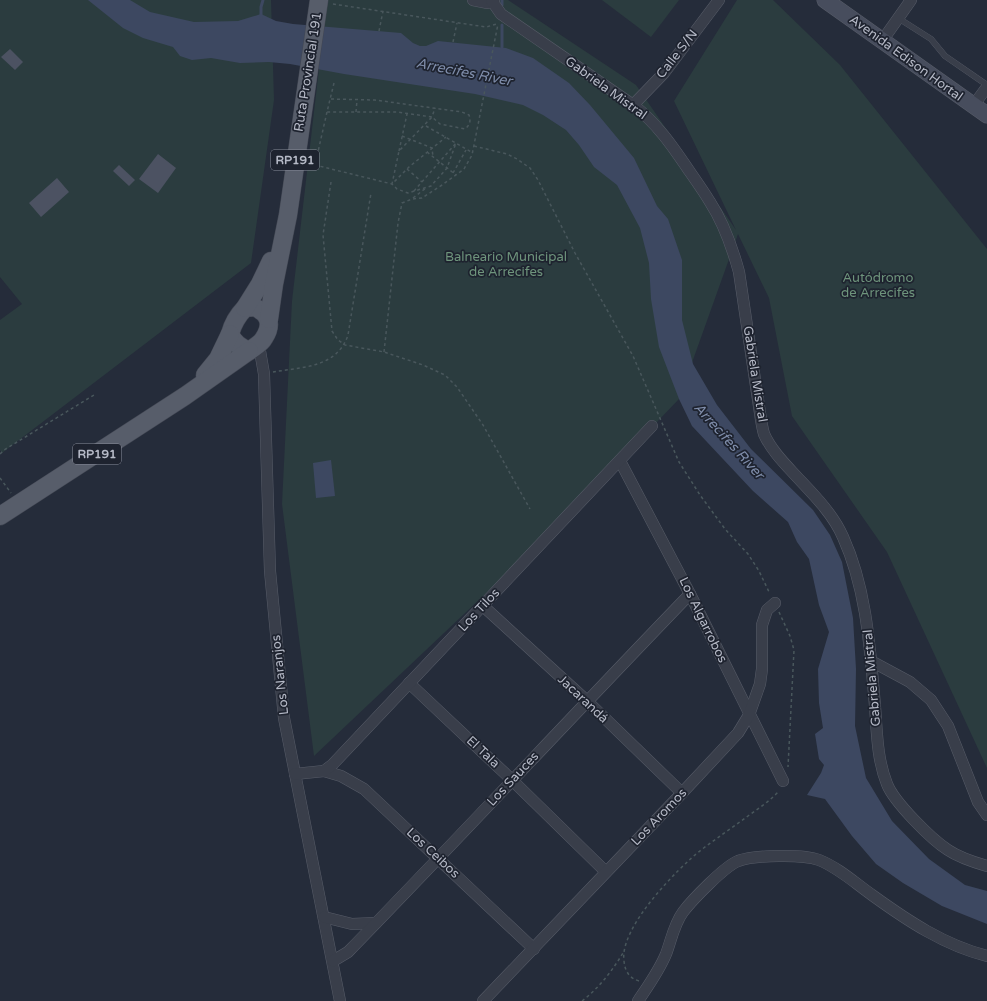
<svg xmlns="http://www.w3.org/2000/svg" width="987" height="1001" viewBox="0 0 987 1001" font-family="'Varela Round',sans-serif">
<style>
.green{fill:#2b3c3f}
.water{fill:#3d4861}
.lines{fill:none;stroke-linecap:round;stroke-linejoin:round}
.stream{stroke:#3d4861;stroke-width:3}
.building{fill:#4c5262}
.service-casing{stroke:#575c68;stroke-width:6}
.minor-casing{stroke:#575c68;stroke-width:12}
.secondary-casing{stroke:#575c68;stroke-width:17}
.primary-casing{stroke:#424753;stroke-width:19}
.path{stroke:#49575c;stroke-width:1.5;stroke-dasharray:3 3;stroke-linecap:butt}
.service{stroke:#393e4a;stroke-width:5.5}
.minor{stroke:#393e4a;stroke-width:11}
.secondary{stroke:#474d5d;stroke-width:16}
.primary{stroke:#575d6a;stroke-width:18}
.labels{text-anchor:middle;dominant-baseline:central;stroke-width:3.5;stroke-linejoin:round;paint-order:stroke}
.shield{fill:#1e232f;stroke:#888c99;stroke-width:1}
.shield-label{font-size:12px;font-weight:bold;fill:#b5b9c6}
.street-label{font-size:13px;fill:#b5b9c6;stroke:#1e232f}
.park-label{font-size:13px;fill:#6e947c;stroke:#1e232f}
.water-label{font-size:14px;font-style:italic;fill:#7f8daa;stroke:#1e232f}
</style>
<rect width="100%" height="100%" fill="#252c3a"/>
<g class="green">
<path d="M0,0H271L274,100L251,263L2,453L0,450V320L22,304L0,277Z"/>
<path d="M327,0H508L636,85L736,230L674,101L737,0H773L840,65L987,249V768L887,552L792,416L769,298L738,234L679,399L556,527L314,756L282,504L292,301Z"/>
<path d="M602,0H679L651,37Z"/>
</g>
<g class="water">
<path d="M88,0H130L150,12L194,22L238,21L261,14L276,21L293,24L401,33L413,43L420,46H426L438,41L506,48L533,58L569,83L590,105L634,158L657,206L668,219L682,260V320L693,364L717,405L751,449L813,510L830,535L842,562L853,618L856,669L855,726L866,778L892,821L929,859L965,885L987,891V924L942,906L903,883L876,864L852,836L825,799L807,795L821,773L824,765L819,759L815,734L823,728L819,703L818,669L829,632L819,605L809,559L797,542L788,522L753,491L692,426L679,399L659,347L651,299L649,263L640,228L617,185L594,167L579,145L566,130L543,115L523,105L475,94L344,74L290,64L269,62L240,63L211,58L192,60L180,56L173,47L143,38L123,28Z"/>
<path d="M331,460L335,496L316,498L313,463Z"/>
</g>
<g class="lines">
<g class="stream">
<path d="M502,5V0"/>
<path d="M261,18V7L263,0"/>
<path d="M502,47V25"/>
</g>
</g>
<g class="building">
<path d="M10,49L23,62L15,70L1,57Z"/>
<path d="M158,154L176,168L158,193L139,179Z"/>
<path d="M119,165L135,180L129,186L113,171Z"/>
<path d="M57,178L69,192L41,217L29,203Z"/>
</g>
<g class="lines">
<defs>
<path id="service" d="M898,18L931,39L945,56L987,85"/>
<g id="minor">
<path d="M473,0L488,3L494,0"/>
<path d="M492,1L501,14L633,105C657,123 673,147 690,172C697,182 704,192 710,202C723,222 733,250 739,272L760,413C761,420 762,427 764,434C771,450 785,464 797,477C814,495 833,514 843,537C867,590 870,649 875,706C877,732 877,759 887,784C894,802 931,839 948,850C960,858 973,862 987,866"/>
<path d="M882,41L911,0"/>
<path d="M633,105L664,73L719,0"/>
<path d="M973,106L987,87"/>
<path d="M259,345L264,374L270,571L284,718L340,1001"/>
<path d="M620,461L690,594L783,781"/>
<path d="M483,606L587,701L682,793"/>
<path d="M871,661L910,682L931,700L948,726L978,802L987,815"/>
<path d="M409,683L512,780L606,872"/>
<path d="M324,771L341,776L364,789L534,949"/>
<path d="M295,774L324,771L332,765L652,426"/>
<path d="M324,917L352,924L376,923"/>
<path d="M333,961L348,952C463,834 575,713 690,594"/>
<path d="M483,1001L682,793L738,733L749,715L760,684L762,669V625L767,610L775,603"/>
<path d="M638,1001C648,986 659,971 666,954C671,941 674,924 683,912C692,900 725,866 738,861C755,855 803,854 819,860C839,868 855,883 872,895C908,921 944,945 987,956"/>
</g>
<path id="secondary" d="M825,0L987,115"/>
<g id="primary">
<path d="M254,307C269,313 273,324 264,338C261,344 254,347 249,351C240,347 234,343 230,334C233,323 237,316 245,308Z"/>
<path d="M245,308L260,284L271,261"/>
<path d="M269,319L274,284L288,215L319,0"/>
<path d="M205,375L218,359L230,334"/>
<path d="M0,516L185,396L249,351"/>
</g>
</defs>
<use href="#service" class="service-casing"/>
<use href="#minor" class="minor-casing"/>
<use href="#secondary" class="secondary-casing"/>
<use href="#primary" class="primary-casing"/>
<g class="path">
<path d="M333,4L486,27L497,24"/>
<path d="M379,31L383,11"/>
<path d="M453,42L457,23"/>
<path d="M334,83L327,112H397L432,117L435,108"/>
<path d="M331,99L375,100L462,112L469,115C471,121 470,125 465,129L440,124L432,117L399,151L392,184L409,167L446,137"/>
<path d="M327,112L315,165L392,184L397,189L408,193L431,186L447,168L456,143L414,191"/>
<path d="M356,112L357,100"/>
<path d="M426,126L473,153"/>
<path d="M402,136L432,148L433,157"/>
<path d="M474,146L507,154L517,159L530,168L538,180L575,253L633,356L679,462L700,495L725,529L748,554L759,571L770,594"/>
<path d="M399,151L407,114"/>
<path d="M427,152L456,175"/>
<path d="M407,169L422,182"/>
<path d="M453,173L466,150"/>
<path d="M331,182L323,235L332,331L338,340L345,345L384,352L423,365L445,375L457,387L483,425L530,509"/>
<path d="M413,198L426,188"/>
<path d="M384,352L398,223L402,203L412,199L422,198L442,185L464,169L472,155L498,24"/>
<path d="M273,372C302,367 337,368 348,335L371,193"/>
<path d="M0,454L4,450L94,395"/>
<path d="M0,478L11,493"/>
<path d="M779,612L790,636L794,650L788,767"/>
<path d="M639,981C629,978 625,971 624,961C619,928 677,869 701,850C717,838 733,827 748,816C759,808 770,801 779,791"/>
<path d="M582,1001C599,988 612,971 623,953"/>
</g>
<use href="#service" class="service"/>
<use href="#minor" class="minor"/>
<use href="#secondary" class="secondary"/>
<use href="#primary" class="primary"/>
</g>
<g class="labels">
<g class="shield">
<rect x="271" y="150" width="48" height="20" rx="3"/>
<rect x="73" y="444" width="48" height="20" rx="3"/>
</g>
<g class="shield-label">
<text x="295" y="160">RP191</text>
<text x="97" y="454">RP191</text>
</g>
<g class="street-label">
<text transform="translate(677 54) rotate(-52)">Calle S/N</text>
<text transform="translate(906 58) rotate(36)">Avenida Edison Hortal</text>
<text transform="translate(308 72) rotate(-81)">Ruta Provincial 191</text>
<text transform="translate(606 88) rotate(36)">Gabriela Mistral</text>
<text transform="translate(755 374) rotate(81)">Gabriela Mistral</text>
<text transform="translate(479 610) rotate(-47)">Los Tilos</text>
<text transform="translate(703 620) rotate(64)">Los Algarrobos</text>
<text transform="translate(280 675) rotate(-96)">Los Naranjos</text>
<text transform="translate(872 678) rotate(-95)">Gabriela Mistral</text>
<text transform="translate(583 699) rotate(43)">Jacarandá</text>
<text transform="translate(483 752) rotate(43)">El Tala</text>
<text transform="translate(513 779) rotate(-47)">Los Sauces</text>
<text transform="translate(659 817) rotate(-46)">Los Aromos</text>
<text transform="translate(433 853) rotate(43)">Los Ceibos</text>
</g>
<g class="park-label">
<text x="506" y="257">Balneario Municipal<tspan x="506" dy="15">de Arrecifes</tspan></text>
<text x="878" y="278">Autódromo<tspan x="878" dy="15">de Arrecifes</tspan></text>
</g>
<g class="water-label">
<text transform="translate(464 72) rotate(11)">Arrecifes River</text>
<text transform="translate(729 441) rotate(48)">Arrecifes River</text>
</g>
</g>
</svg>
